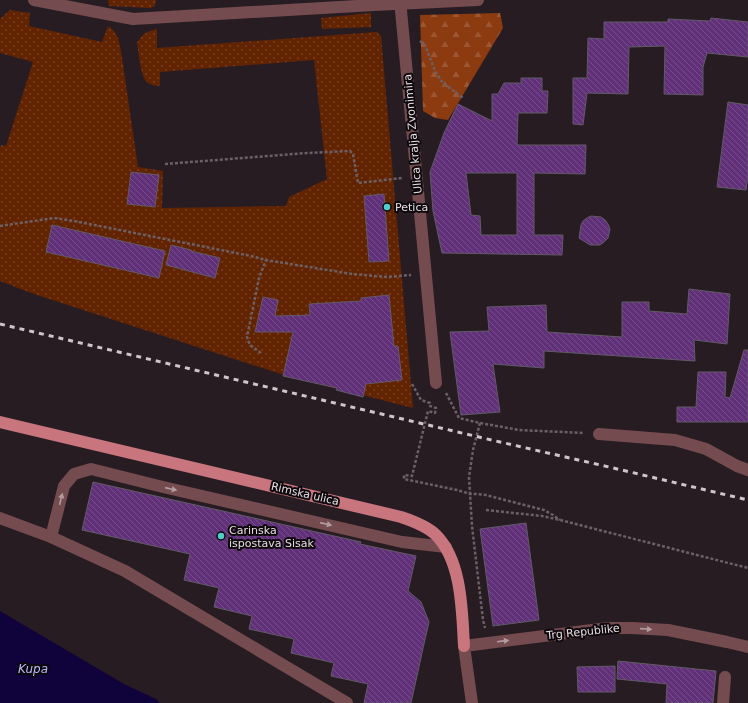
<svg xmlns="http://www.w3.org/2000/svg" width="748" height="703" viewBox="0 0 748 703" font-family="'DejaVu Sans',sans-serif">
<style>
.grass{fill:url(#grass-dots)}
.forest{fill:url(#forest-firs)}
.water{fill:#10023a}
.building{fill:url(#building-back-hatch);stroke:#625a67;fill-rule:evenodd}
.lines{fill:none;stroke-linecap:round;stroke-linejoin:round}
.path{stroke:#6b6066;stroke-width:2.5;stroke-dasharray:3 2;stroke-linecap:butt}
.minor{stroke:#744c4f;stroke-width:12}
.major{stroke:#c8757e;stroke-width:12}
.rail{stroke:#cfc5cb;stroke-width:3;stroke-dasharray:5 5;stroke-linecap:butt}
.oneway{fill:#b39ca0}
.poi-dot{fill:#53cdca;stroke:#0d080b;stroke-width:1.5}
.labels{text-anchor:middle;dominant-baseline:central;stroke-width:4;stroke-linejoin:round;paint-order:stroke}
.street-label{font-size:11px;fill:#e6dde2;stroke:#0d080b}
.poi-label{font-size:11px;fill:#e6dde2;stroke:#0d080b;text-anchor:start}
.water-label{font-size:12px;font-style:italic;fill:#babbfd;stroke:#0d080b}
</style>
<defs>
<pattern id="grass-dots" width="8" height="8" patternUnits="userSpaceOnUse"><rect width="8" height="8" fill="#622301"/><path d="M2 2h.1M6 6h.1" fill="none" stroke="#784226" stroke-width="1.8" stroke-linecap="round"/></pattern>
<pattern id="forest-firs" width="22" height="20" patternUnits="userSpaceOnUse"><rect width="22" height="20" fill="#8c3a0f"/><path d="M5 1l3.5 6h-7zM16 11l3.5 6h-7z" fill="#9c5632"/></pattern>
<pattern id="building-back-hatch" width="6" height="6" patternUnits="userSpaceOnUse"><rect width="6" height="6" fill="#603178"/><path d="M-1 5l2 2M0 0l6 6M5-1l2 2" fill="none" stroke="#774e8b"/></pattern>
</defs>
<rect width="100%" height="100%" fill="#281c23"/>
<g class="grass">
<path d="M108,0H156L155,6L150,8L109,6Z"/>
<path d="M10,10L30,13L29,26L102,42L108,26C118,32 119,41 121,51L138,167L163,171L162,208L286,206L289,197L327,179L314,60L160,72V86C156,86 151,85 148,83C140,77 139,52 137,43C143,33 146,32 157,29V48L377,32L381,36L413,408L284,375L34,294L0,281V148L1,145L6,146L33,62L0,53V20L1,18Z"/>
<path d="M371,13V27L322,29L321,18Z"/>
</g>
<path class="forest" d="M500,13L503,28L448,120L435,118L423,111L420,15Z"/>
<path class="water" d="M0,611L124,684L156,699L160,703H0Z"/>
<g class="building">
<path d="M711,18L748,22V57L707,53L703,67V95L664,94L665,46L629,47L628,94L587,93L583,125L573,124V78H587L588,38L604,39V22H668V19L710,21Z"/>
<path d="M521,78H542V91H548L547,113H518L517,145H586L585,174L534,173V235H563L562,255L442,253L433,211L430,172L444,133L458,104L492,121V94H498L504,83H521ZM466,173H517V235H481L480,216L471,215Z"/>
<path d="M728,102L748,105V175L746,190L717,187Z"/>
<path d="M131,172L159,175L155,207L127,204Z"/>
<path d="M384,194L389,261L369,262L364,196Z"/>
<path d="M591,216L601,217L605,220L608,224L610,229L609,234L608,238L604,242L600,245H590L579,238L581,225L583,221L587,218Z"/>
<path d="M52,225L165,251L159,278L46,252Z"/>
<path d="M171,245L191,250V251L220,258L215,278L166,265Z"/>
<path d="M689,289L730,294L727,344L694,340L695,361L544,351V368L493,364L500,412L461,415L450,332L489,331L487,307L546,305L547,332L622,337V302H649V311L687,314Z"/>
<path d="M389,295L394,346H398L402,380L366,384L363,397L336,390L337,388L283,376L293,332H255L263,297L278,300L275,316L310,315L309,304L361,301V298Z"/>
<path d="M744,350H748V422H677V407H696L698,372H726L725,397L730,398Z"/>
<path d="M93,482L361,542L360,544L416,556L408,591L421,602L429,622L424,644L411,703H364L368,684L331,676L334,663L291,653L294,639L249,629L252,616L214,607L219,588L184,580L190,554L82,530Z"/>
<path d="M526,523L539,620L493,626L480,529Z"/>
<path d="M618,661L716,671L713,703H666L667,684L617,679Z"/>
<path d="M615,666V692H578L577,667Z"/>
</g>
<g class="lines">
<g class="path">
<path d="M420,41L425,45L435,71L443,83L463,98"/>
<path d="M165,164L307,153L350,151L353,154L358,183L402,178"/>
<path d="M0,226L54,218L74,221L251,256L266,260L352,274L387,277L411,275"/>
<path d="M261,353L250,345L247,337L259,278L266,260"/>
<path d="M412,384L421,400L430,403V406L436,408L435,413L428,411L412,476L404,475V479L457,490L470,494H476L486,495L544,510L553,515L560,520"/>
<path d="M446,393L459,418L480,423L519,430L584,433"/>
<path d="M480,423L473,450L469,477L472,526L483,620L485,628"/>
<path d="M486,510L542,516L560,520L748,568"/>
</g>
<g class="minor">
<path d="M34,0L133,19L374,5L478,0"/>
<path d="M400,0L436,383"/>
<path d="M599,434L675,440L706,449L737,466L748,470"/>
<path d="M0,518L51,537L125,571L347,703"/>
<path d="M51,537L64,486L74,474L91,469L163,487L402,542L446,547"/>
<path d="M472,703L464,646L608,628H632L668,630L727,642L748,647"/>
<path d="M723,703L725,677"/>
</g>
<path class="major" d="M0,422L401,517C413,521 427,526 436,535C462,561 462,611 464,646"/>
<path class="rail" d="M0,324L500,442L609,467L748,500"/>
</g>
<defs><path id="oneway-solid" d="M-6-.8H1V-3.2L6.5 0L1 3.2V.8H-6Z"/></defs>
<g class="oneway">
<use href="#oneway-solid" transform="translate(171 489) rotate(13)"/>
<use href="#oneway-solid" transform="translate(61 499) rotate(-76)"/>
<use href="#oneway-solid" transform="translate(326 524) rotate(13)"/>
<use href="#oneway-solid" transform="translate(646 629) rotate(4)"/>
<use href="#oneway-solid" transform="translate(503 641) rotate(-7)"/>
</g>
<g class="poi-dot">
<circle cx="387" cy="207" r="4"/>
<circle cx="221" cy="536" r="4"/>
</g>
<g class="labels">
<g class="street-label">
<text transform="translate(413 134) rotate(-95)">Ulica kralja Zvonimira</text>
<text transform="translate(305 494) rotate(13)">Rimska ulica</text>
<text transform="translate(583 632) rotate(-6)">Trg Republike</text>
</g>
<g class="poi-label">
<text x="395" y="207">Petica</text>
<text x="229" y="530">Carinska<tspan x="229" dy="13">ispostava Sisak</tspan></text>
</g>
<g class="water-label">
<text x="33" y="669">Kupa</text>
</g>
</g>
</svg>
